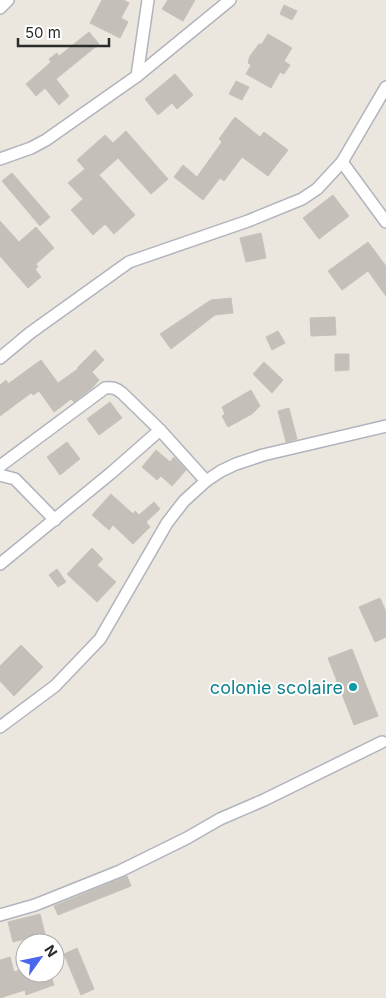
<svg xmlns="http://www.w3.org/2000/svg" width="386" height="998" viewBox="0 0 386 998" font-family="Inter,sans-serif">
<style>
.building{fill:#c4c0b9;stroke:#c7c2b8}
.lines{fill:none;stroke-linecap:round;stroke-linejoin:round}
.minor-casing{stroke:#b1b4bd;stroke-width:14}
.minor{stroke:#fff;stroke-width:11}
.culture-dot{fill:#0f9aa8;stroke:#fff;stroke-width:2}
.labels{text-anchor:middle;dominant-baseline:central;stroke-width:4;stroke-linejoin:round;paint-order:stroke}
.culture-label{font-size:18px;fill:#0d838f;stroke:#fff;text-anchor:end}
</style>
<rect width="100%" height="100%" fill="#ebe6de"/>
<g class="building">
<path d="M102,0H124L129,3L121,18L128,22L120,38L90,23Z"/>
<path d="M168,0H195L183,21L162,9Z"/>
<path d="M284,5L297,11L292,20L280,14Z"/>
<path d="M89,32L99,44L56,79L69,96L59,105L45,88L36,96L26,84L51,62L49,59L57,53L59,56Z"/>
<path d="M268,34L292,48L284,61L290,65L284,74L280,72L271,88L246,74L251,65L248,63L250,56L259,44H262Z"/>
<path d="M175,74L193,95L177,109L172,103L158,115L145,99Z"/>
<path d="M236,81L249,87L242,100L229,94Z"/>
<path d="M235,117L260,137L264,132L288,150L268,176L242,157L224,181L220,178L203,200L174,177L183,165L197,177L222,142L219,139Z"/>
<path d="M126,131L168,179L151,194L118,158L99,175L135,215L114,234L105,224L93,235L71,210L83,199L68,183L85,169L77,160L105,135L113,143Z"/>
<path d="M12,173L50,217L40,226L2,181Z"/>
<path d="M333,195L349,216L319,239L303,218Z"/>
<path d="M0,221L19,242L36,227L54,248L36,264L38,267L35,269L41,277L28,288L0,256Z"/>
<path d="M261,233L266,258L246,262L240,238Z"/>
<path d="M368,242L386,266V296L368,271L342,290L328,271Z"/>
<path d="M231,298L233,313L215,315L171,349L160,334L211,300Z"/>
<path d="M335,317L336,335L311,336L310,318Z"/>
<path d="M278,331L285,343L272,350L266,337Z"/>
<path d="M95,350L104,360L92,372L99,380L91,389L74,402L71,399L54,412L39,391L33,395L31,393L0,416V385L6,380L8,384L41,360L58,383L78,369L77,368Z"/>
<path d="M335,354H349V370L335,371Z"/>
<path d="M264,362L283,380L272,393L253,374Z"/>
<path d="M251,390L260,406L252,414L228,427L222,416L225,414L222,407Z"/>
<path d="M110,402L122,418L99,435L87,419Z"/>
<path d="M289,408L297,439L286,442L278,411Z"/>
<path d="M67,442L80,459L60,475L47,457Z"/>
<path d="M156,450L170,462L174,457L186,470L172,486L161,476L157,480L142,467Z"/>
<path d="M111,494L133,514L135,511L139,515L154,502L160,509L146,522L150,527L133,544L113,525L109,530L92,515Z"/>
<path d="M92,548L103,559L97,565L116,582L97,602L67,574Z"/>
<path d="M57,569L66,582L58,587L49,575Z"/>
<path d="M380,598L386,612V637L375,642L359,607Z"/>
<path d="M21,645L43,667L14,696L0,681V666Z"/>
<path d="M352,649L378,716L354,725L328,658Z"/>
<path d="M127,876L131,886L58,915L54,906Z"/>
<path d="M40,914L45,934L13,942L8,922Z"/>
<path d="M77,948L94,989L81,995L64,954Z"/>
<path d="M10,957L14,972L25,968V973H50L54,985L26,995L25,990L0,998V960Z"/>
</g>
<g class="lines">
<defs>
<g id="minor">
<path d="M0,8L8,0"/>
<path d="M137,76L148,0"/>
<path d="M0,159L31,148L46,140L137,76L230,0"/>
<path d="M342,162L386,222"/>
<path d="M0,358L30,333L129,262L248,221L302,199L317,189L342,162L386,87"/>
<path d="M0,466L105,388C112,387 116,388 122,393L160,430L206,481"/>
<path d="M0,475L15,479L55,520"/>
<path d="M0,564L111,473L160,430"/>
<path d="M0,727L55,686L100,639L167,523L184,501L206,481L221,471L236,464L263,455L386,426"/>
<path d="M0,915L35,905L120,871L187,838L220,819L264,800L382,742"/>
</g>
</defs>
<use href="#minor" class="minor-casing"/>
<use href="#minor" class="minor"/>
</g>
<circle class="culture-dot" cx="353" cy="687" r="5"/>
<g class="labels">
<g class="culture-label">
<text x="343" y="687">colonie scolaire</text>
</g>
</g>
<g transform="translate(40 958) rotate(57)"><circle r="24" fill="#ffffff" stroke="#aaaaaa"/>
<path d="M0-4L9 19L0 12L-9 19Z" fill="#4a66ec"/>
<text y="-8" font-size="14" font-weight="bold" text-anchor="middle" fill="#2b2b2b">N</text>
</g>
<path d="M18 38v8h91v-8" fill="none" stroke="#2b2b2b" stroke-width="2.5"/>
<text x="25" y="38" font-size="15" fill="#2b2b2b" stroke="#ffffff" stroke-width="4" paint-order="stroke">50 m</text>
</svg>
